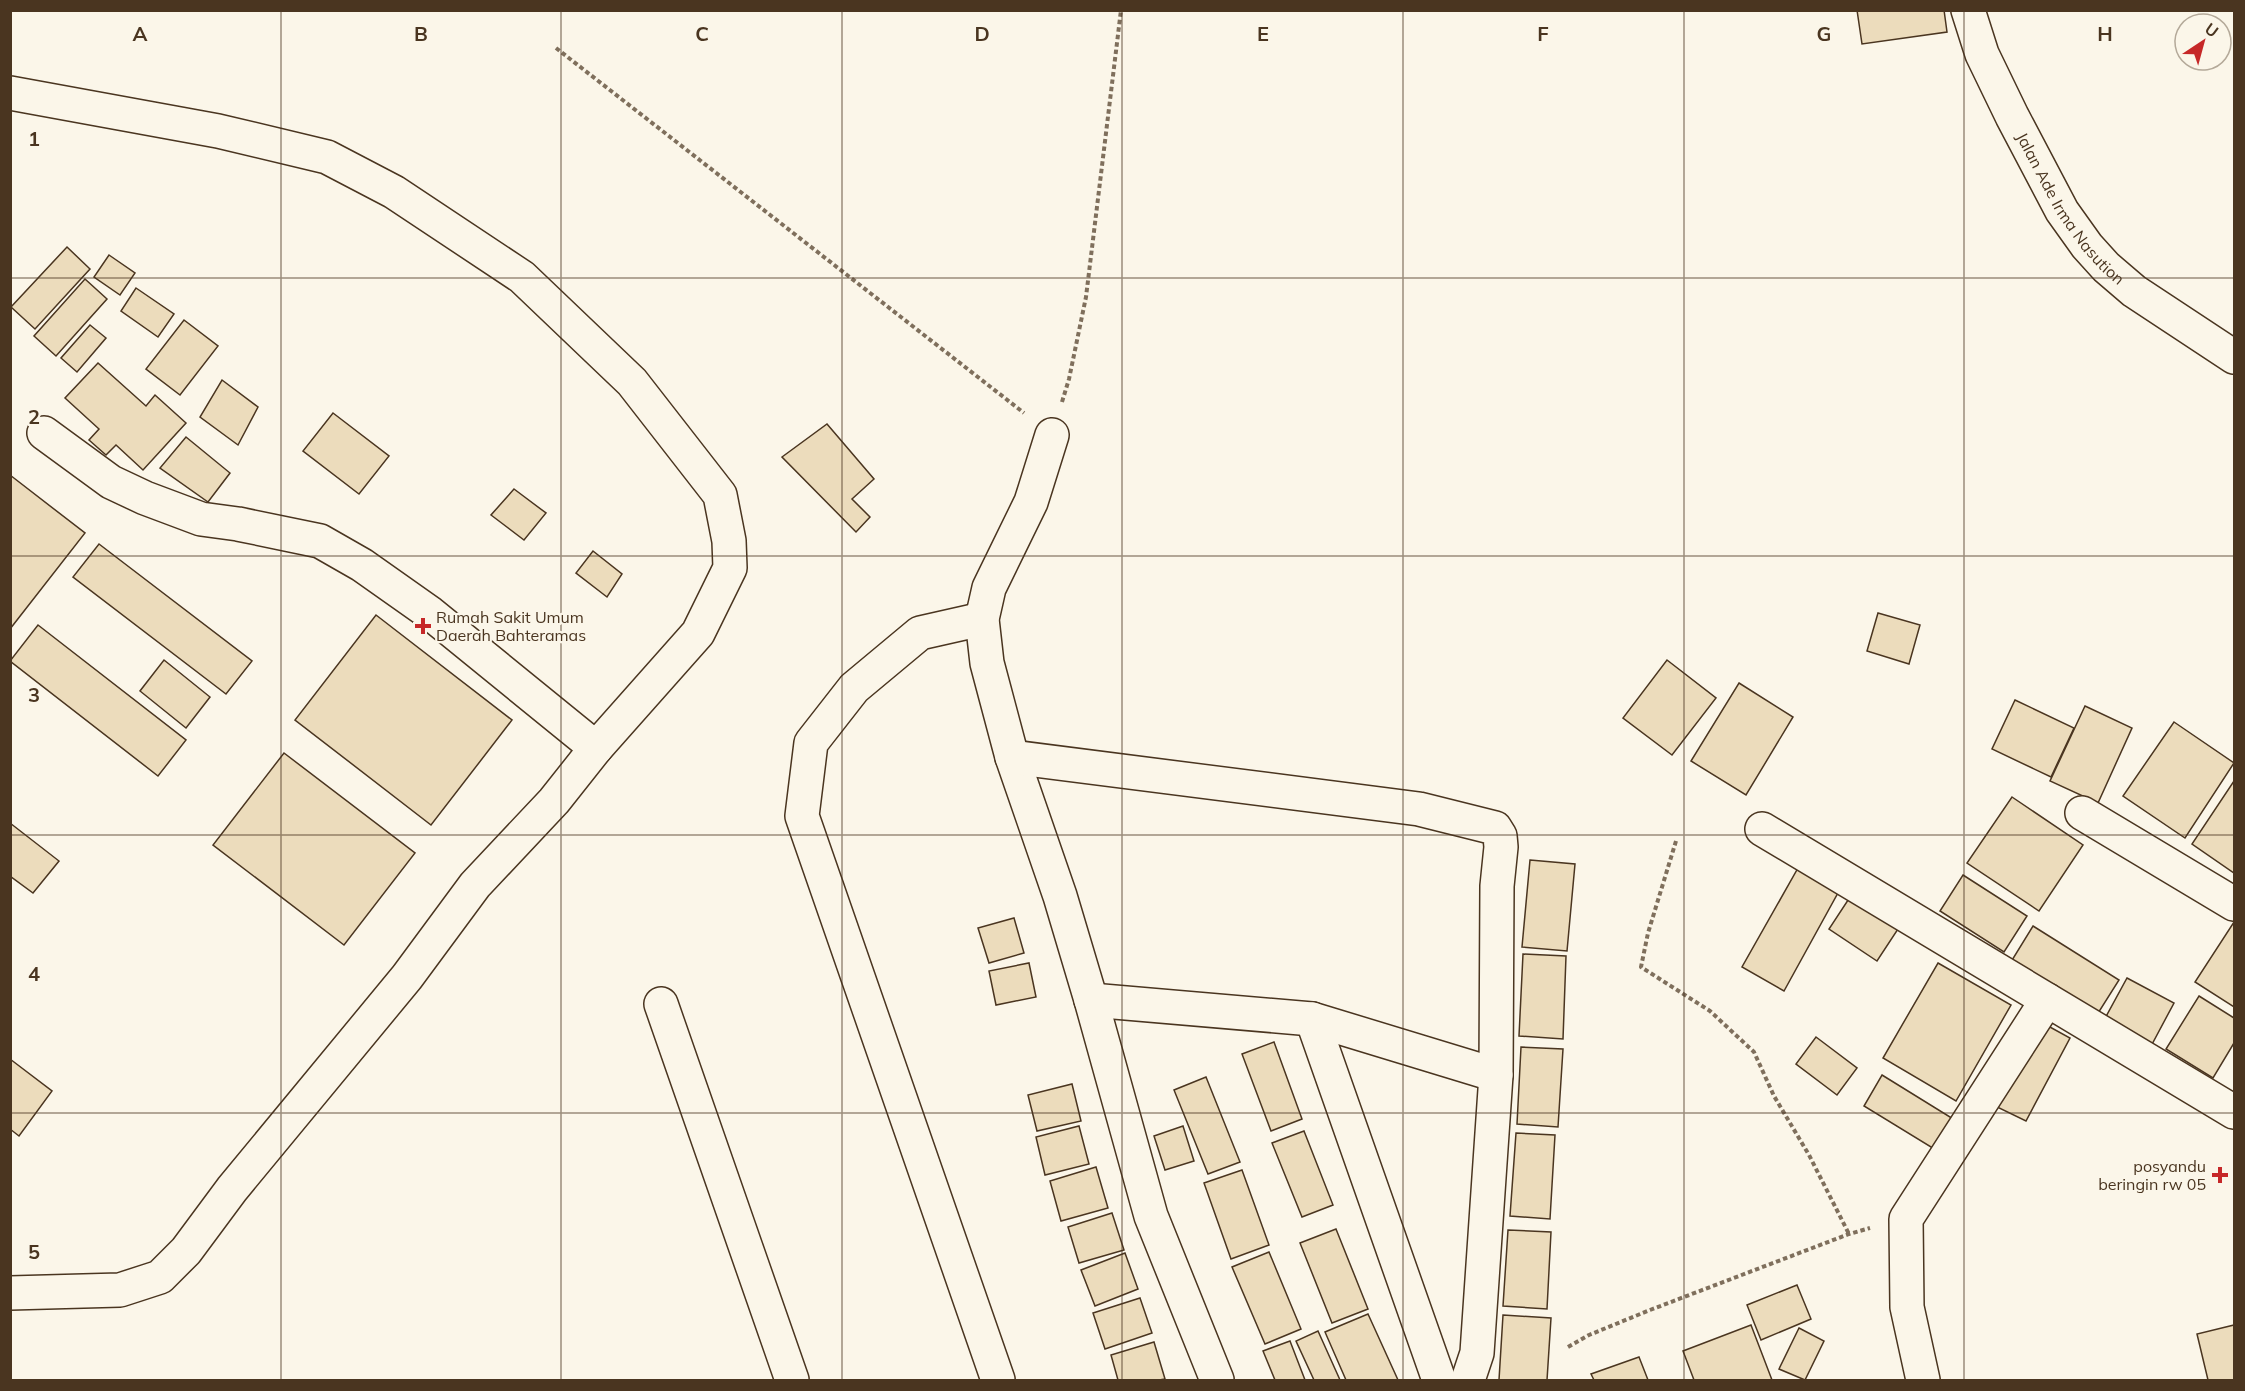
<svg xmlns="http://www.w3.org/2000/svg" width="2245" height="1391" viewBox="0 0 2245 1391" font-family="Mulish,sans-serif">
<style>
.building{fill:#ecdcbc;stroke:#4a3520;stroke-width:1.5}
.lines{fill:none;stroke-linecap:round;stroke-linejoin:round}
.minor-casing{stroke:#4a3520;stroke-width:36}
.path{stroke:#7f6f5c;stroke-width:4;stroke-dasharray:4.5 3;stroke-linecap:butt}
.minor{stroke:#fbf6e9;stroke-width:33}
.grid{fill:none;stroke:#4a3520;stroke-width:1.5;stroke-opacity:0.55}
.poi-dot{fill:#c62828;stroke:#fbf6e9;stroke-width:2}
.labels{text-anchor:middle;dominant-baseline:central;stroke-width:4.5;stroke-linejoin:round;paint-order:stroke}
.street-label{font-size:16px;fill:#4a3520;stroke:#fbf6e9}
.poi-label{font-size:16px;fill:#4a3520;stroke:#fbf6e9;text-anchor:start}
.grid-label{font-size:20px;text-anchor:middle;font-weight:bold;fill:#4a3520;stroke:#fbf6e9;stroke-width:4.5;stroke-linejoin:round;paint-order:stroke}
</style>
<rect width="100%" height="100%" fill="#fbf6e9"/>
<g class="building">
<path d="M1857,10H1944L1947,32L1862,44Z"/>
<path d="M67,247L90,269L35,329L11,307Z"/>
<path d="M109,255L135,273L120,295L94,277Z"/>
<path d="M85,279L107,299L56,356L34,336Z"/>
<path d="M136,288L174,314L158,337L121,311Z"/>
<path d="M184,320L218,346L180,395L146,369Z"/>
<path d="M90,325L106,338L77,372L61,358Z"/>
<path d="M98,363L146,406L155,395L186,423L143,470L116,445L106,455L89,440L99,429L65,398Z"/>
<path d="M222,380L258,407L238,445L200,417Z"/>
<path d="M333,413L389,456L359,494L303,451Z"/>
<path d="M827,424L874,479L852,499L870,517L856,532L782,457Z"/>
<path d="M186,437L230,473L208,502L160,468Z"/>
<path d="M10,475L85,533L10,629Z"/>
<path d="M514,489L546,513L524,540L491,515Z"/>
<path d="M99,544L252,661L226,694L73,577Z"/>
<path d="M593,551L622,574L607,597L576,573Z"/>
<path d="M1878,613L1920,625L1909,664L1867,651Z"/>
<path d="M376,615L512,720L431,825L295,720Z"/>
<path d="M38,625L186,740L158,776L10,661Z"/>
<path d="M164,660L210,697L186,728L140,691Z"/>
<path d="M1667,660L1716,698L1672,755L1623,718Z"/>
<path d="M1739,683L1793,717L1746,795L1691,761Z"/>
<path d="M2015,700L2074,728L2051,777L1992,749Z"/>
<path d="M2085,706L2132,728L2098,803L2050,781Z"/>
<path d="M2174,722L2234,763L2185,838L2123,796Z"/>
<path d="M284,753L415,853L344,945L213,845Z"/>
<path d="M2234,781V873L2192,844Z"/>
<path d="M2012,797L2083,845L2039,911L1967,863Z"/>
<path d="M10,823L59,861L33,893L10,876Z"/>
<path d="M1530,860L1575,864L1567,951L1522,947Z"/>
<path d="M1798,868L1839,891L1784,991L1742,967Z"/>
<path d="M1963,875L2027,916L2004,952L1940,911Z"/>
<path d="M1852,894L1900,926L1877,961L1829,929Z"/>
<path d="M1014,918L1024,953L989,963L978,928Z"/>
<path d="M2234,922V1007L2195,982Z"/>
<path d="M2033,926L2119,980L2095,1018L2009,965Z"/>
<path d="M1523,954L1566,956L1563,1039L1519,1036Z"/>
<path d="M1029,963L1036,997L996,1005L989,971Z"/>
<path d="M1938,963L2011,1005L1956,1101L1883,1058Z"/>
<path d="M2127,978L2174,1003L2150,1048L2103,1022Z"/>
<path d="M2199,996L2234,1018V1043L2213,1078L2166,1049Z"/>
<path d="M2039,1021L2070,1038L2026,1121L1995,1106Z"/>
<path d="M1816,1037L1857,1068L1837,1095L1796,1064Z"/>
<path d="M1274,1042L1302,1119L1271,1131L1242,1054Z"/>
<path d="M1521,1047L1563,1049L1558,1127L1517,1124Z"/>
<path d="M10,1059L52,1091L19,1136L10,1129Z"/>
<path d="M1882,1075L1963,1125L1944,1155L1864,1106Z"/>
<path d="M1206,1077L1240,1162L1208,1174L1174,1090Z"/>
<path d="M1072,1084L1081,1121L1037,1131L1028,1095Z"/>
<path d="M1079,1126L1089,1164L1045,1175L1036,1137Z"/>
<path d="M1183,1126L1194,1161L1165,1170L1154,1136Z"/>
<path d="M1304,1131L1333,1205L1302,1217L1272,1143Z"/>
<path d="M1516,1133L1555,1135L1550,1219L1510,1216Z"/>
<path d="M1096,1167L1108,1208L1061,1221L1050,1181Z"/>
<path d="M1242,1170L1269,1245L1231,1259L1204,1183Z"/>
<path d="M1112,1213L1124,1250L1079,1263L1068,1227Z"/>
<path d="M1336,1229L1368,1309L1332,1323L1300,1243Z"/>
<path d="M1508,1230L1551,1232L1547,1309L1503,1306Z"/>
<path d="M1269,1252L1301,1329L1265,1344L1232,1267Z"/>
<path d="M1125,1253L1138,1289L1095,1306L1081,1270Z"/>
<path d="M1797,1285L1811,1319L1761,1340L1747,1305Z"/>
<path d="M1140,1298L1152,1333L1105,1349L1093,1313Z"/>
<path d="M1368,1314L1398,1380H1346L1325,1332Z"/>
<path d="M1503,1315L1551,1318L1547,1380H1499Z"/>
<path d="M1751,1325L1772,1380H1694L1683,1351Z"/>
<path d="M2234,1325V1380H2208L2197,1334Z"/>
<path d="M1799,1328L1824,1341L1805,1380L1779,1369Z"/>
<path d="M1318,1331L1340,1380H1314L1296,1341Z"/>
<path d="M1290,1341L1305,1380H1275L1263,1351Z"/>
<path d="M1154,1342L1165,1379L1159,1380H1118L1111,1355Z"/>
<path d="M1639,1357L1648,1380H1594L1591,1374Z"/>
</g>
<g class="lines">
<defs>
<g id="minor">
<path id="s1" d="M1968,10L1982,54L2012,116L2062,211L2087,246L2106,267L2134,291L2234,357"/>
<path d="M10,93L218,131L327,157L394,192L522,277L632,382L720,495L729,541L730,568L698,633L596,748L554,801L475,885L407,977L232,1189L186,1251L160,1277L120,1290L10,1293"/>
<path d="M44,433L111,482L145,498L201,519L238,524L320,541L362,565L430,613L596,748"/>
<path d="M1052,435L1031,502L989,588L982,619L987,663L1012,757L1060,896L1091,1000L1151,1216L1217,1380"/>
<path d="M982,619L920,633L854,688L811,743L802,816L998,1380"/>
<path d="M1012,757L1419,809L1495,828L1500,836L1501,847L1497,886L1496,1075L1477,1353L1468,1380"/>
<path d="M2082,813L2234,904"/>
<path d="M1762,829L2234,1112"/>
<path d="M1091,1000L1312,1019L1496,1075"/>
<path d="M661,1004L792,1380"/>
<path d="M1312,1019L1439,1380"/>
<path d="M1923,1380L1907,1307L1906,1219L2047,1000"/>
</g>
</defs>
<use href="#minor" class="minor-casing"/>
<g class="path">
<path d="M556,48L1024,413"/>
<path d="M1062,402L1069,379L1086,297L1121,10"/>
<path d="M1676,841L1648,933L1641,967L1710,1011L1754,1052L1774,1096L1809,1155L1849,1234"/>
<path d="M1568,1347L1589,1335L1650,1310L1849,1234L1870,1228"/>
</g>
<use href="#minor" class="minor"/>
</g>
<path class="grid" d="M281,10V1380M561,10V1380M842,10V1380M1122,10V1380M1403,10V1380M1684,10V1380M1964,10V1380M10,278H2234M10,556H2234M10,835H2234M10,1113H2234"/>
<g class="poi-dot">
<path d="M420 617h6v6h6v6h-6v6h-6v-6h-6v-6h6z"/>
<path d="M2217 1166h6v6h6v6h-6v6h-6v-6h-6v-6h6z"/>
</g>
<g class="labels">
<g class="street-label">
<text stroke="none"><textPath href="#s1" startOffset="225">Jalan Ade Irma Nasution</textPath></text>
</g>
<g class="poi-label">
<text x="436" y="617">Rumah Sakit Umum<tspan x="436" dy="18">Daerah Bahteramas</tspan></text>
<text x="2206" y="1166" text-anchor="end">posyandu<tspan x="2206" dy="18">beringin rw 05</tspan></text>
</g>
</g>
<g class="grid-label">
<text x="140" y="41">A</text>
<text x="421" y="41">B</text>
<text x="702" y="41">C</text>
<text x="982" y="41">D</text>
<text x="1263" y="41">E</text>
<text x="1543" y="41">F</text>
<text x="1824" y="41">G</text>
<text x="2105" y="41">H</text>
<text x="34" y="146">1</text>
<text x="34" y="424">2</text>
<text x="34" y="702">3</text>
<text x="34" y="981">4</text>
<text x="34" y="1259">5</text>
</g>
<rect width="2245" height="1391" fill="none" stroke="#4a3520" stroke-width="24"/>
<g transform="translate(2203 42) rotate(36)"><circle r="28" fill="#fbf6e9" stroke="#b4a999" stroke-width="1.5"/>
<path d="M0-4.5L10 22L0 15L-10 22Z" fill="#c62828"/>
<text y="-9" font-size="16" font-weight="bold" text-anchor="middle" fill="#4a3520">U</text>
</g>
</svg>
